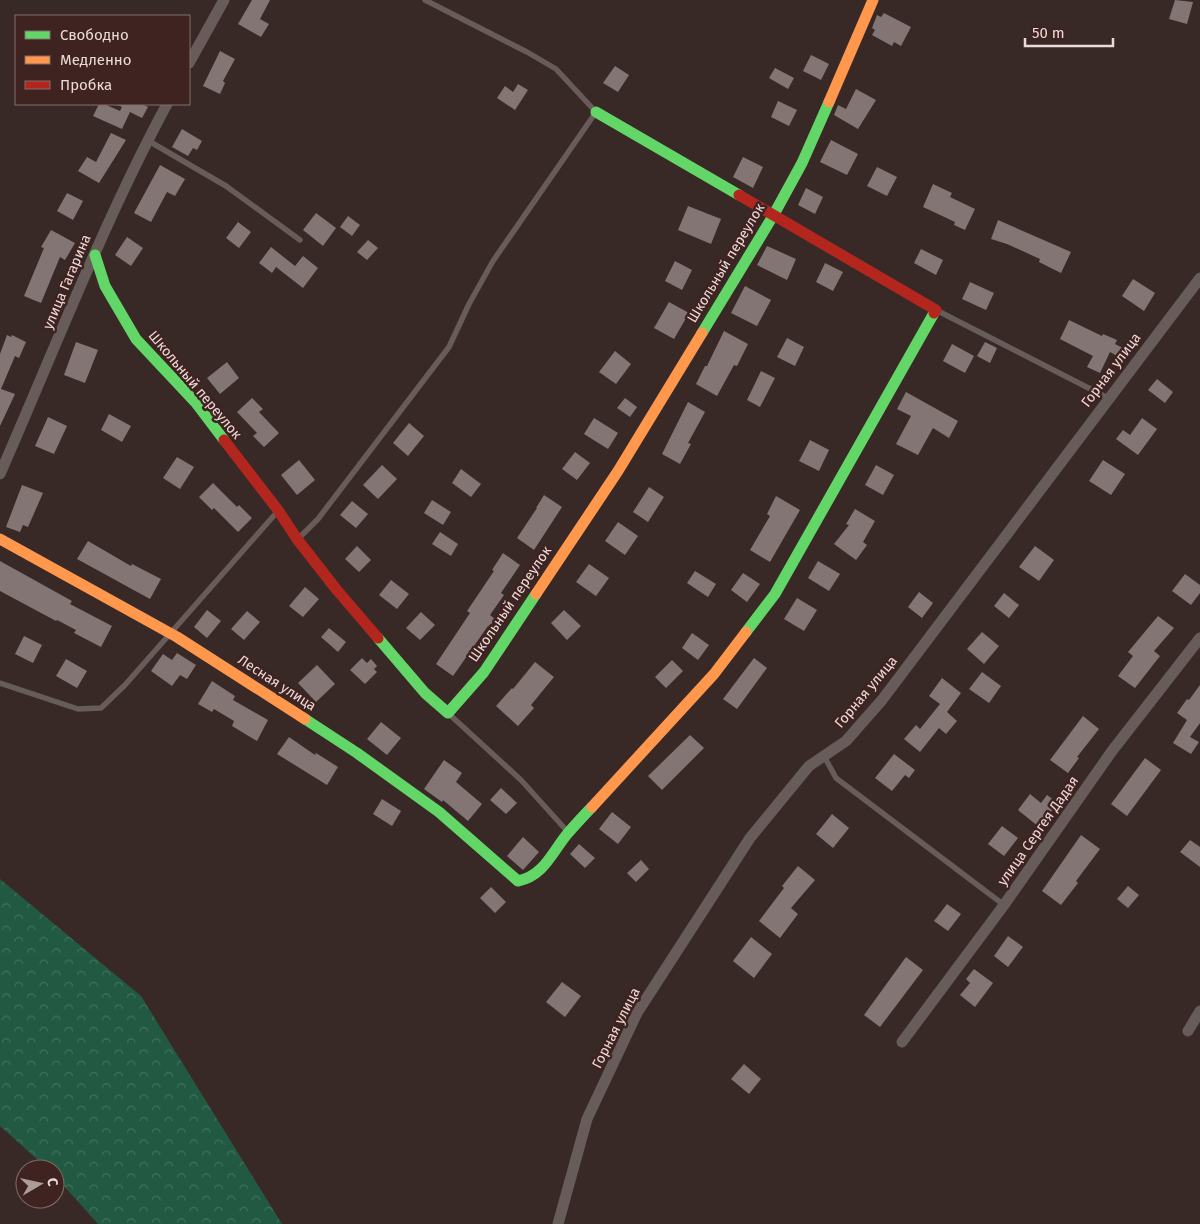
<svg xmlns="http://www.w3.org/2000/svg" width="1200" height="1224" viewBox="0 0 1200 1224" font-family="'Fira Sans',sans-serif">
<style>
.forest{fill:url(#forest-crowns)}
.building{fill:#837574}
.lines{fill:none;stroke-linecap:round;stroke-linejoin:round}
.lane{stroke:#685c5a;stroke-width:5.5}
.street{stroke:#685c5a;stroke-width:11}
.fast{stroke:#63d668;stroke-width:11}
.slow{stroke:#ff974d;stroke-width:11}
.jam{stroke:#b3261e;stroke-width:11}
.labels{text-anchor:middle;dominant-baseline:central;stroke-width:5;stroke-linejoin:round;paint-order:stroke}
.street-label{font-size:14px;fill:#eddad8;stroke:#3e2321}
</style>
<defs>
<pattern id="forest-crowns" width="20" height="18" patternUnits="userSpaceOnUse" patternTransform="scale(1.25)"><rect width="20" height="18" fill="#225942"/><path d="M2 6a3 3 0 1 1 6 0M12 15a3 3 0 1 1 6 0" fill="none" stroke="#42705d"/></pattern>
</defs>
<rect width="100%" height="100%" fill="#382927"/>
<path class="forest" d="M0,879L141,996L282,1224H98L55,1176V1169H48L0,1126Z"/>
<g class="building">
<path d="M252,0H270L260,19L269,24L261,37L238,24Z"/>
<path d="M1175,0L1193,2L1187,24L1169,19Z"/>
<path d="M884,13L911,27L901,46L894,42L892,46L872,35L875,30L872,28L877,15L881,17Z"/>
<path d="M220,51L235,59L223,81L225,83L220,94L203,86Z"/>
<path d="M811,55L829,64L821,80L803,71Z"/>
<path d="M615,66L629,75L618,92L603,83Z"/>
<path d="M775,68L794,78L788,89L769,78Z"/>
<path d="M518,84L528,90L515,110L497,98L505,86L513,92Z"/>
<path d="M856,89L876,100L858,129L834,115L838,105L846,109Z"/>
<path d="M778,101L797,110L789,126L771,117Z"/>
<path d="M99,104H104L120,111L122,107L115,104H142L148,107L142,118L130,112L122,129L93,116Z"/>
<path d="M182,129L202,141L197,150L193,148L188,156L172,147Z"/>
<path d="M111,133L126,140L99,183L78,171L87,157L96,162Z"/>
<path d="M831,140L858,154L847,175L820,162Z"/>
<path d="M743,157L763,167L753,188L733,177Z"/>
<path d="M160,165L185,179L175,196L167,192L151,222L134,213Z"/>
<path d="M877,167L897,177L887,196L867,186Z"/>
<path d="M933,184L952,193L950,197L975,209L965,230L954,225L955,222L923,207Z"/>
<path d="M806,188L823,197L815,214L798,205Z"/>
<path d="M67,193L83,201L73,220L57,211Z"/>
<path d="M688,206L721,219L711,244L678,230Z"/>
<path d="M316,213L336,228L323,246L303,230Z"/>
<path d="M348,216L360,225L352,236L340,227Z"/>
<path d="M998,220L1071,252L1061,273L1039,262L1040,259L1007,244L991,239Z"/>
<path d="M238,222L251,232L239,248L226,238Z"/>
<path d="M51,230L75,243L65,260L60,257L41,303L24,296L44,248L41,247Z"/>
<path d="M127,237L143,248L131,266L115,255Z"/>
<path d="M368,240L378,248L367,260L357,252Z"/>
<path d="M767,246L796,259L787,280L757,265Z"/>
<path d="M271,247L295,266L303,256L318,268L303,288L276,267L272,273L259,263Z"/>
<path d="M921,249L943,260L936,275L914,263Z"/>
<path d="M675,261L692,270L682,290L665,281Z"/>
<path d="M825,263L843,272L833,291L816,282Z"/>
<path d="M1133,279L1155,293L1144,311L1122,296Z"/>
<path d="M970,282L994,293L986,310L962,299Z"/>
<path d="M745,286L771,300L757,326L731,313Z"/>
<path d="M669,302L689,313L674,339L654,328Z"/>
<path d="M1069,320L1102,336L1103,334L1117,340L1115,344L1123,348L1119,357L1110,352L1100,373L1087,367L1093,356L1060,339Z"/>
<path d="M724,331L748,344L737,366L734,365L717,396L696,384L705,366H707Z"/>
<path d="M7,335L11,337L12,335L26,342L19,358L15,356L1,389L15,394L0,426V354Z"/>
<path d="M787,338L804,347L795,366L777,357Z"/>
<path d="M76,342L98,350L85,383L64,375Z"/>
<path d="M985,342L997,348L990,363L977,356Z"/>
<path d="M952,344L974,356L965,373L943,361Z"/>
<path d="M615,351L631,364L616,384L599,372Z"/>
<path d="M227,362L239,378L220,394L207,378Z"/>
<path d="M761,371L775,378L760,407L747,400Z"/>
<path d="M1157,379L1173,392L1165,403L1148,390Z"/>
<path d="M906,392L958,421L949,438L933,428L918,455L896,444L911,416L897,409Z"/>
<path d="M252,398L263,409L259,412L279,433L264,447L253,436L257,433L237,412Z"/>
<path d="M625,398L637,407L630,417L617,408Z"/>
<path d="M688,402L705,412L688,443L691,444L680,464L662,454Z"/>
<path d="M109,414L131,426L122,442L101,430Z"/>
<path d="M48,417L67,426L54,454L35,446Z"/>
<path d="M594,418L618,433L608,449L584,434Z"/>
<path d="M1142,418L1157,429L1138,455L1116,439L1123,430L1130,435Z"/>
<path d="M409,423L424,436L408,456L393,443Z"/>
<path d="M810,440L829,450L819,471L799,461Z"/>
<path d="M575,452L590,463L577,480L562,469Z"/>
<path d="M177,457L194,467L180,489L163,478Z"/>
<path d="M299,460L315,480L297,495L281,475Z"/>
<path d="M1103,460L1125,474L1111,495L1089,481Z"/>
<path d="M382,465L397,479L378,499L363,485Z"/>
<path d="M876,465L894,475L883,495L865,485Z"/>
<path d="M461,469L481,484L471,497L452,483Z"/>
<path d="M213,483L237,507L239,505L252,518L238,532L214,508L212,510L199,497Z"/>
<path d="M22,485L43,493L28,527L23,525L20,532L6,527Z"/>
<path d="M649,487L664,497L648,522L633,512Z"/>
<path d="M544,495L562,507L534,550L517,538L537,508H536Z"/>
<path d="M776,496L800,510L770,562L750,550L770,516L767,514Z"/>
<path d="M432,500L451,512L443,525L424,513Z"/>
<path d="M352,501L368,514L356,528L340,515Z"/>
<path d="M855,509L875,521L863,542L867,545L856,560L834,544L849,525L846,524Z"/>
<path d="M618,522L638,536L625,555L605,541Z"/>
<path d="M440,532L458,544L451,556L432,544Z"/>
<path d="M88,541L131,566L132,564L161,579L150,599L77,559Z"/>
<path d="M357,546L371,560L359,572L345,559Z"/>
<path d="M1035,546L1054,560L1039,581L1019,567Z"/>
<path d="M503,553L520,565L501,593L504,595L490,615L495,619L489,627L488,626L453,676L436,664L470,613L467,611L494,571L492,570Z"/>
<path d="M0,561L72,601L70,604L112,626L101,647L74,633L76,630L57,620L56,621L0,591Z"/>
<path d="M818,561L840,574L829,591L808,578Z"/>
<path d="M589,564L609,578L596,596L576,582Z"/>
<path d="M695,571L716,584L708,597L687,583Z"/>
<path d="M743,573L760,584L747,602L731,590Z"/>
<path d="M1185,574L1200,585V593L1191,605L1172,591Z"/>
<path d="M391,580L409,594L397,609L379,595Z"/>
<path d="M305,587L319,599L303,617L289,606Z"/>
<path d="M919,592L933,603L922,618L908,607Z"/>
<path d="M1004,593L1019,605L1009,618L994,606Z"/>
<path d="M797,598L817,610L804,631L784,619Z"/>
<path d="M207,610L221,621L207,638L194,627Z"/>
<path d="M564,610L581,626L567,640L551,623Z"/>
<path d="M247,611L260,622L244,640L231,629Z"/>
<path d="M421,612L435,625L420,640L406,628Z"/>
<path d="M1158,616L1174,628L1154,651L1160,656L1135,688L1118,676L1133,656L1128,652Z"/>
<path d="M329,628L346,642L338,652L321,637Z"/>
<path d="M982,632L999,646L984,664L967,649Z"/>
<path d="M692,633L709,645L698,660L682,648Z"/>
<path d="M24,636L42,645L33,663L15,654Z"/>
<path d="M177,653L196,665L187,679L180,675L172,686L151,671L163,654L172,660Z"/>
<path d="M362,658L367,663L371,659L377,666L374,669L377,672L365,684L350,670Z"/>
<path d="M754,658L767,668L737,709L723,699Z"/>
<path d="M66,659L87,671L77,688L56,676Z"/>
<path d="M672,660L683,671L666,688L655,677Z"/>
<path d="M535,662L554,677L531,705L534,708L518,726L496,706L512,688L513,689Z"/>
<path d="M317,665L335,684L316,702L298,683Z"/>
<path d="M982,672L1001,686L989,703L969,689Z"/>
<path d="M942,678L961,693L947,712L957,721L946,734L939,728L920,752L904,739L916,725L920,729L940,704L929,696Z"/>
<path d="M212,681L235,696L233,700L268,720L257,741L232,726L234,721L214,709L212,712L198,704Z"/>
<path d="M1200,685V723L1190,737L1199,742L1191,754L1173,743L1187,720L1177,713L1187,699L1189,700Z"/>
<path d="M1083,716L1099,729L1077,757L1079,758L1068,773L1050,760Z"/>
<path d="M381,722L401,738L387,755L367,739Z"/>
<path d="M690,735L704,748L662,790L648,776Z"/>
<path d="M289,737L315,755L316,753L338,767L327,785L277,754Z"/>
<path d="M894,754L915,770L909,778L905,775L892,791L875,778Z"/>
<path d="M1145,758L1161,770L1127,816L1111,804Z"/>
<path d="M444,760L462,773L456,782L482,804L468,821L443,800L442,802L424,789Z"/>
<path d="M501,788L517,803L506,814L490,800Z"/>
<path d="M1030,794L1041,803L1047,795L1058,803L1039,827L1018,810Z"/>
<path d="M382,799L401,811L392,826L373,814Z"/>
<path d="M612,812L631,827L618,844L599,829Z"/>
<path d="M832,814L849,828L833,848L816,834Z"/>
<path d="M1002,826L1018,838L1004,856L988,844Z"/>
<path d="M1081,835L1100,849L1076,881L1078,883L1061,905L1042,891Z"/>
<path d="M523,837L539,852L523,870L507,856Z"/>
<path d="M1190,840L1200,847V867L1180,852Z"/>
<path d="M579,844L595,858L585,868L570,854Z"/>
<path d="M641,860L649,869L636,882L627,873Z"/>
<path d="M798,866L815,880L791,908L798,914L780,938L759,921L784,888L782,886Z"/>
<path d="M1128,886L1139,895L1128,908L1117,899Z"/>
<path d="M491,887L506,902L495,913L480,898Z"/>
<path d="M947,904L961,914L948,931L934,921Z"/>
<path d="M1008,936L1023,947L1008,967L994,956Z"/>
<path d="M751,937L772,954L754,978L733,961Z"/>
<path d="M906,957L923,970L880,1027L864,1015Z"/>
<path d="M974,969L993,983L975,1007L960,995L970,983L966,979Z"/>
<path d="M562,982L581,996L565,1017L546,1002Z"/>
<path d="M744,1064L761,1079L749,1094L731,1079Z"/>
</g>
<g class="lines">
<g class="lane">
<path d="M147,140L226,186L300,240"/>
<path d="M938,311L1108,398"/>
<path d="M299,538L318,519L449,347L469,304L493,261L596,112L556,69L527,52L425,0"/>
<path d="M0,683L78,709L101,708L125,685L277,512"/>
<path d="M449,714L521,780L567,831"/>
<path d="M824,756L836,778L1004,905"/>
</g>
<g class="street">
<path d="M189,63L224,0"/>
<path d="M0,474C54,351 103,223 167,104"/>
<path d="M1188,1031L1200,1011"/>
<path d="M902,1042L1004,905L1112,751L1200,638"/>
<path d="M558,1224L587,1119L637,1013L750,838L809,766L846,741L882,700L1200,278"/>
</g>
<g class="fast">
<path d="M596,112L739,195"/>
<path d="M95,255L105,286L136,339L196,403L224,440"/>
<path d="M702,333L773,216L802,163L829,102"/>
<path d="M746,632L775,594L934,313"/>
<path d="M378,638L425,693L448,713L484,672L536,594"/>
<path d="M305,719L357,753L439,812L518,881C544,876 552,852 568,833C576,824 584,815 592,807"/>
</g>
<g class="slow">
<path d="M829,102L873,0"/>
<path d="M0,539L177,637L305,719"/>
<path d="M536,594L618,471L702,333"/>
<path d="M592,807L714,674L746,632"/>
</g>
<g class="jam">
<path d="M739,195L936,310L934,313"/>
<path d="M224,440L278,510L297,539L336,589L378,638"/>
</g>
</g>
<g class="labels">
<g class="street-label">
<text transform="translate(726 263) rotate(-59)">Школьный переулок</text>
<text transform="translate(67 282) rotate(-67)">улица Гагарина</text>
<text transform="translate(1111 370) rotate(-53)">Горная улица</text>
<text transform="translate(195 385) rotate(50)">Школьный переулок</text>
<text transform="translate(510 604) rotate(-56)">Школьный переулок</text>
<text transform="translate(277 683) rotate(33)">Лесная улица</text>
<text transform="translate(866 692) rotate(-50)">Горная улица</text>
<text transform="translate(1038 831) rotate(-55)">улица Сергея Дадая</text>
<text transform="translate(616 1028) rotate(-63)">Горная улица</text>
</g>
</g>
<rect x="15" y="15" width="175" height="90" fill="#3e2321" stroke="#846c6a"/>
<rect x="25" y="31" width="25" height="8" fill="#63d668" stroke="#846c6a"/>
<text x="60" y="40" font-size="15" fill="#eddad8">Свободно</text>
<rect x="25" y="56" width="25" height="8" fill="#ff974d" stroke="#846c6a"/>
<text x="60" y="65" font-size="15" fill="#eddad8">Медленно</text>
<rect x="25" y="81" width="25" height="8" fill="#b3261e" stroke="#846c6a"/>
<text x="60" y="90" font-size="15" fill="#eddad8">Пробка</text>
<g transform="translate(40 1184) rotate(81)"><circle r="24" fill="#3e2321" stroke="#846c6a"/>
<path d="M0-4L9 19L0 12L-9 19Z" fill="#ae9c9a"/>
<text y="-8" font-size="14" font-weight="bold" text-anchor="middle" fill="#eddad8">С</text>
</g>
<path d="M1025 38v8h88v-8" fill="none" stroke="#eddad8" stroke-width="2.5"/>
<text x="1032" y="38" font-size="15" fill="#eddad8" stroke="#3e2321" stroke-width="4" paint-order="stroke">50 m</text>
</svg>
